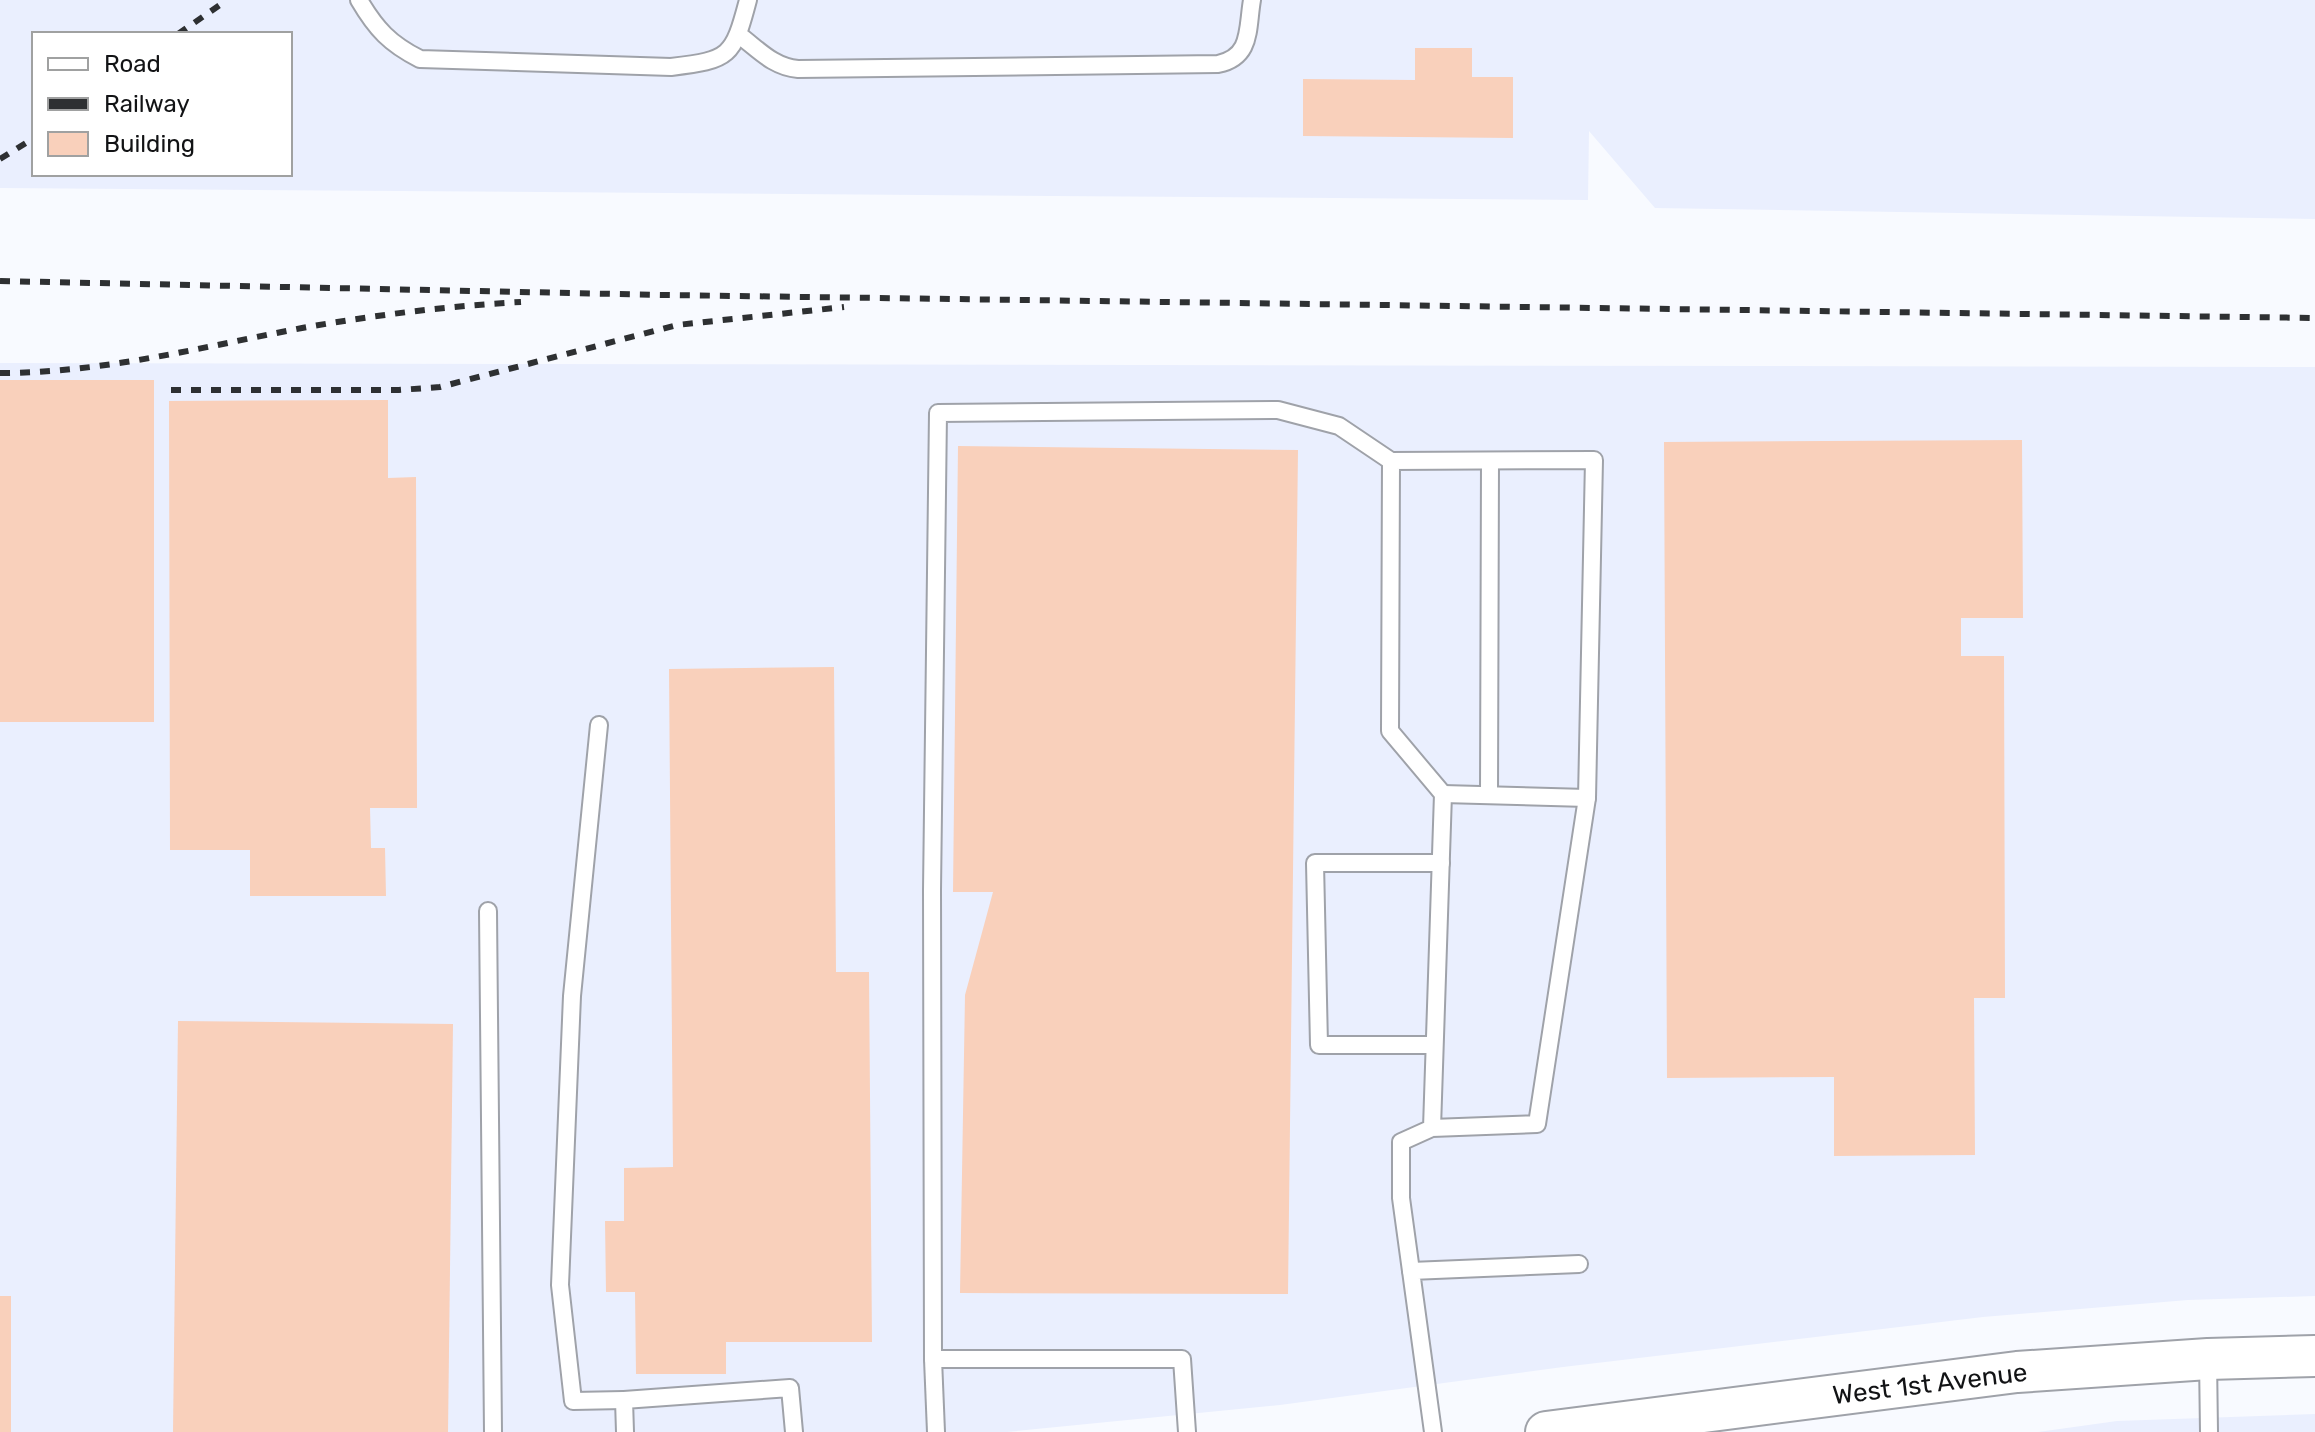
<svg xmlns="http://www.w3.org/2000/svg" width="2315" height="1432" viewBox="0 0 2315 1432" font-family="Rubik,sans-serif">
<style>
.built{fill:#eaeffe;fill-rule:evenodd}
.building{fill:#f9d0bb}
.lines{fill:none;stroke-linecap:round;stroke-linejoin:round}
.service-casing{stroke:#9fa2a9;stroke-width:20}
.tertiary-casing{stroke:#9fa2a9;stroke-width:44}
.service{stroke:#fff;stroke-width:16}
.tertiary{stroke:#fff;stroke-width:40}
.rail{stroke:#2e3032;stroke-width:6;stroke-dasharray:10 10;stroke-linecap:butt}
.labels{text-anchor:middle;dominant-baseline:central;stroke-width:6;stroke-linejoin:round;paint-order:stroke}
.street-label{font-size:26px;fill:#121315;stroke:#fff}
</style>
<rect width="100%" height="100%" fill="#f8faff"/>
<g class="built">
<path d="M0,0H2315V219L1655,208L1589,131L1588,200L0,188ZM34,34H290V174H34Z"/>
<path d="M0,363L2315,367V1296L2188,1300L1983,1317L1563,1367L1280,1405L1007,1432H0Z"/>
<path d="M2315,1414V1432H2038L2117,1421Z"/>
</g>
<g class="building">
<path d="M1415,48H1472V77H1513V138L1303,136V79L1415,80Z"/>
<rect x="0" y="380" width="154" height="342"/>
<path d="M388,400V478L416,477L417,808H370L371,848H385L386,896H250V850H170L169,401Z"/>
<path d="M2022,440L2023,618H1961V656H2004L2005,998H1974L1975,1155L1834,1156V1077L1667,1078L1664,442Z"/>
<path d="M958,446L1298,450L1288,1294L960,1293L965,995L993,892H953Z"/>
<path d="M834,667L836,972H869L872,1342H726V1374H636L635,1292H606L605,1221H624V1168L673,1167L669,669Z"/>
<path d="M178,1021L453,1024L448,1432H173Z"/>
<rect x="0" y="1296" width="11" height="136"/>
</g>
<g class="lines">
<defs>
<g id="service">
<path d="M359,0C376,29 390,44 420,59L671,67C730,60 733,57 748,0"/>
<path d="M739,35C758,49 773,67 798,69L1218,64C1252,57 1247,29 1252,0"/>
<path d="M599,725L572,996L560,1285L573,1401L624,1400"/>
<path d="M1443,794L1587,798"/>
<path d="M1489,795L1490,461"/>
<path d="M488,911L493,1432"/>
<path d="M1434,1045H1319L1315,863H1441"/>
<path d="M1411,1271L1401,1198V1142L1432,1128L1443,794L1390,731L1391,461L1594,460L1587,798L1537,1124L1432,1128"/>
<path d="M933,1359L936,1432"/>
<path d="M2208,1359L2209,1432"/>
<path d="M625,1432L624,1400L790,1388L794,1432"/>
<path d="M1187,1432L1182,1359H933L932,890L938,413L1278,410L1339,426L1391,461"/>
<path d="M1433,1432L1411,1271L1579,1264"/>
</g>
<path id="tertiary" d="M1546,1432L2017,1372L2208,1359L2315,1356"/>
</defs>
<use href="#service" class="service-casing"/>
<use href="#tertiary" class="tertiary-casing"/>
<use href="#service" class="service"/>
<use href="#tertiary" class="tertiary"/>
<g class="rail">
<path d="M178,34L227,0"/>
<path d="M0,159L34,138"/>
<path d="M0,281L665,295L2315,318"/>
<path d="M0,373C103,373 202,347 302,328C375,315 447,306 521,302"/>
<path d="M171,390H399L440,387L677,325L844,307"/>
</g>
</g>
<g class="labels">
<g class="street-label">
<text transform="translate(1930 1384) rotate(-7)">West 1st Avenue</text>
</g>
</g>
<rect x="32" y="32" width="260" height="144" fill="#ffffff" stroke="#a0a1a1" stroke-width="2"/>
<rect x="48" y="58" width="40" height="12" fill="#ffffff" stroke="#a0a1a1" stroke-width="2"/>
<text x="104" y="72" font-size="24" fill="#121315">Road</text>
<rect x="48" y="98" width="40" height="12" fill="#2e3032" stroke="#a0a1a1" stroke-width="2"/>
<text x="104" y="112" font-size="24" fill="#121315">Railway</text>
<rect x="48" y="132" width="40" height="24" fill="#f9d0bb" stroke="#a0a1a1" stroke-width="2"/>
<text x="104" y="152" font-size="24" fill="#121315">Building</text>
</svg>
